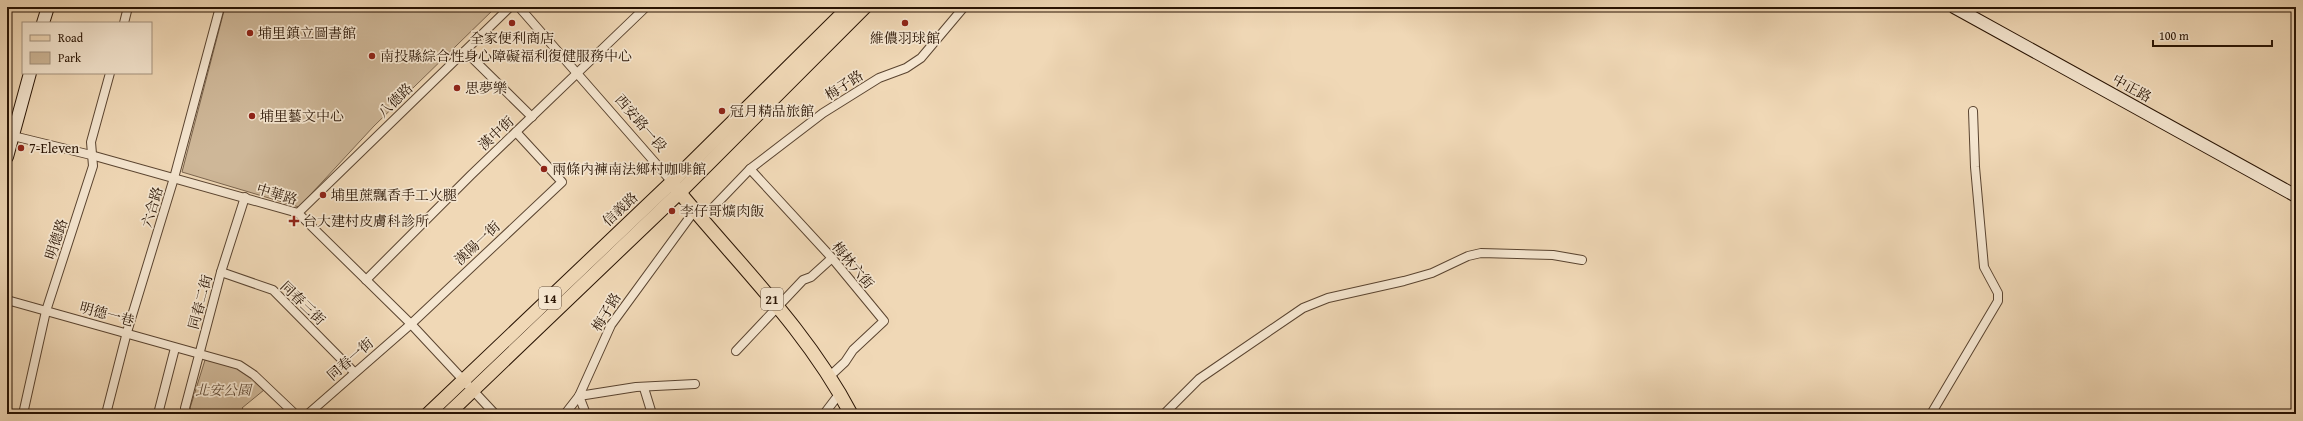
<svg xmlns="http://www.w3.org/2000/svg" width="2303" height="421" viewBox="0 0 2303 421" font-family="'Gentium Book Plus','Noto Serif TC',serif">
<style>
.green{fill:#ceb798;stroke:#7b654e}
.lines{fill:none;stroke-linecap:round;stroke-linejoin:round}
.street-casing{stroke:#5a4430;stroke-width:10}
.secondary-casing{stroke:#281303;stroke-width:14}
.primary-casing{stroke:#281303;stroke-width:15}
.street{stroke:#f5e6d0;stroke-width:8}
.secondary{stroke:#f5e6d0;stroke-width:12}
.primary{stroke:#f0d8b6;stroke-width:13}
.poi-dot{fill:#8f2418;stroke:#f5e6d0;stroke-width:1.5}
.labels{text-anchor:middle;dominant-baseline:central;stroke-width:3.5;stroke-linejoin:round;paint-order:stroke}
.shield{fill:#f5e6d0;stroke:#665240;stroke-width:1}
.shield-label{font-size:13px;font-weight:bold;fill:#281303}
.poi-label{font-size:14px;fill:#281303;stroke:#f5e6d0;text-anchor:start}
.street-label{font-size:14px;fill:#281303;stroke:#f5e6d0}
.park-label{font-size:14px;font-style:italic;fill:#624c37;stroke:#f5e6d0}
</style>
<rect width="100%" height="100%" fill="#f0d8b6"/>
<filter id="stains"><feTurbulence type="fractalNoise" baseFrequency=".005" numOctaves="4"/><feColorMatrix values="0 0 0 0 .2 0 0 0 0 .09 0 0 0 0 .02 0 0 0 .5 -.17"/></filter>
<radialGradient id="worn" r=".72"><stop offset=".6" stop-color="#630" stop-opacity="0"/><stop offset="1" stop-color="#630" stop-opacity=".3"/></radialGradient>
<g class="green">
<path d="M225,7H496L374,126L299,207L182,172Z"/>
<path d="M205,360L241,367L264,390L242,408L247,414H194L190,408Z"/>
</g>
<g class="lines">
<defs>
<g id="street">
<path d="M519,7L672,182"/>
<path d="M124,23L128,7"/>
<path d="M465,51L532,117"/>
<path d="M9,135L91,155L298,213L411,324L495,414"/>
<path d="M750,169L832,258L884,321L853,350L845,362L830,376"/>
<path d="M298,213L510,7"/>
<path d="M702,219L750,169L823,113L879,78L906,68L921,58L964,7"/>
<path d="M221,272L273,290L354,372"/>
<path d="M366,280L471,175L646,7"/>
<path d="M7,300L239,365L254,375L295,414"/>
<path d="M736,351L803,280L811,277L832,258"/>
<path d="M644,388L652,414"/>
<path d="M23,414L46,311L93,166L91,142L110,73"/>
<path d="M106,414L127,332L174,178L220,7"/>
<path d="M158,414L175,348"/>
<path d="M186,414L185,408L221,272L245,197"/>
<path d="M308,414L411,324L562,182L516,132"/>
<path d="M565,414L579,396L611,325L695,210"/>
<path d="M586,414L579,396L636,387L695,384"/>
<path d="M824,414L840,393"/>
<path d="M1164,414L1199,379L1303,308L1328,298L1404,281L1432,273L1468,256L1481,253L1553,255L1582,260"/>
<path d="M1931,414L1998,301V293L1984,267L1975,167L1973,111"/>
</g>
<g id="secondary">
<path d="M1954,7L2296,196"/>
<path d="M43,23L48,7"/>
<path d="M7,157L30,73"/>
</g>
<g id="primary">
<path d="M675,187C736,262 806,328 851,414"/>
<path d="M428,414L672,182L849,7"/>
<path d="M448,414L680,192L865,7"/>
</g>
</defs>
<use href="#street" class="street-casing"/>
<use href="#secondary" class="secondary-casing"/>
<use href="#primary" class="primary-casing"/>
<use href="#street" class="street"/>
<use href="#secondary" class="secondary"/>
<use href="#primary" class="primary"/>
</g>
<g class="poi-dot">
<circle cx="512" cy="23" r="4"/>
<circle cx="905" cy="23" r="4"/>
<circle cx="250" cy="33" r="4"/>
<circle cx="372" cy="56" r="4"/>
<circle cx="457" cy="88" r="4"/>
<circle cx="722" cy="111" r="4"/>
<circle cx="252" cy="116" r="4"/>
<circle cx="21" cy="148" r="4"/>
<circle cx="544" cy="169" r="4"/>
<circle cx="323" cy="195" r="4"/>
<circle cx="672" cy="211" r="4"/>
<path d="M292 215h4v4h4v4h-4v4h-4v-4h-4v-4h4z"/>
</g>
<g class="labels">
<g class="shield">
<rect x="539" y="287" width="22" height="22" rx="3"/>
<rect x="761" y="288" width="22" height="22" rx="3"/>
</g>
<g class="shield-label">
<text x="550" y="298">14</text>
<text x="772" y="299">21</text>
</g>
<g class="poi-label">
<text x="258" y="33">埔里鎮立圖書館</text>
<text x="512" y="38" text-anchor="middle">全家便利商店</text>
<text x="905" y="38" text-anchor="middle">維儂羽球館</text>
<text x="380" y="56">南投縣綜合性身心障礙福利復健服務中心</text>
<text x="465" y="88">思夢樂</text>
<text x="730" y="111">冠月精品旅館</text>
<text x="260" y="116">埔里藝文中心</text>
<text x="29" y="148">7-Eleven</text>
<text x="552" y="169">兩條內褲南法鄉村咖啡館</text>
<text x="331" y="195">埔里蔗飄香手工火腿</text>
<text x="680" y="211">李仔哥爌肉飯</text>
<text x="303" y="221">台大建村皮膚科診所</text>
</g>
<g class="street-label">
<text transform="translate(844 85) rotate(-33)">梅子路</text>
<text transform="translate(2132 88) rotate(29)">中正路</text>
<text transform="translate(395 100) rotate(-44)">八德路</text>
<text transform="translate(641 123) rotate(49)">西安路一段</text>
<text transform="translate(496 133) rotate(-43)">漢中街</text>
<text transform="translate(277 194) rotate(17)">中華路</text>
<text transform="translate(152 207) rotate(-73)">六合路</text>
<text transform="translate(620 209) rotate(-43)">信義路</text>
<text transform="translate(56 239) rotate(-72)">明德路</text>
<text transform="translate(477 243) rotate(-43)">漢陽一街</text>
<text transform="translate(853 265) rotate(50)">梅林六街</text>
<text transform="translate(200 302) rotate(-75)">同春二街</text>
<text transform="translate(303 303) rotate(44)">同春三街</text>
<text transform="translate(606 312) rotate(-59)">梅子路</text>
<text transform="translate(107 314) rotate(15)">明德一巷</text>
<text transform="translate(350 359) rotate(-41)">同春一街</text>
</g>
<g class="park-label">
<text x="223" y="390">北安公園</text>
</g>
</g>
<rect width="2303" height="421" fill="none" stroke="#f0d8b6" stroke-width="24"/>
<rect x="8" y="8" width="2287" height="405" fill="none" stroke="#281303" stroke-width="2"/>
<rect x="12" y="12" width="2279" height="397" fill="none" stroke="#281303"/>
<rect x="22" y="22" width="130" height="52" fill="#f5e6d0" stroke="#a3927e"/>
<rect x="30" y="35" width="20" height="6" fill="#f0d8b6" stroke="#a3927e"/>
<text x="58" y="42" font-size="12" fill="#281303">Road</text>
<rect x="30" y="52" width="20" height="12" fill="#ceb798" stroke="#a3927e"/>
<text x="58" y="62" font-size="12" fill="#281303">Park</text>
<path d="M2153 40v6h119v-6" fill="none" stroke="#281303" stroke-width="2"/>
<text x="2159" y="40" font-size="12" fill="#281303" stroke="#f5e6d0" stroke-width="3" paint-order="stroke">100 m</text>
<rect width="100%" height="100%" filter="url(#stains)"/>
<rect width="100%" height="100%" fill="url(#worn)"/>
</svg>
